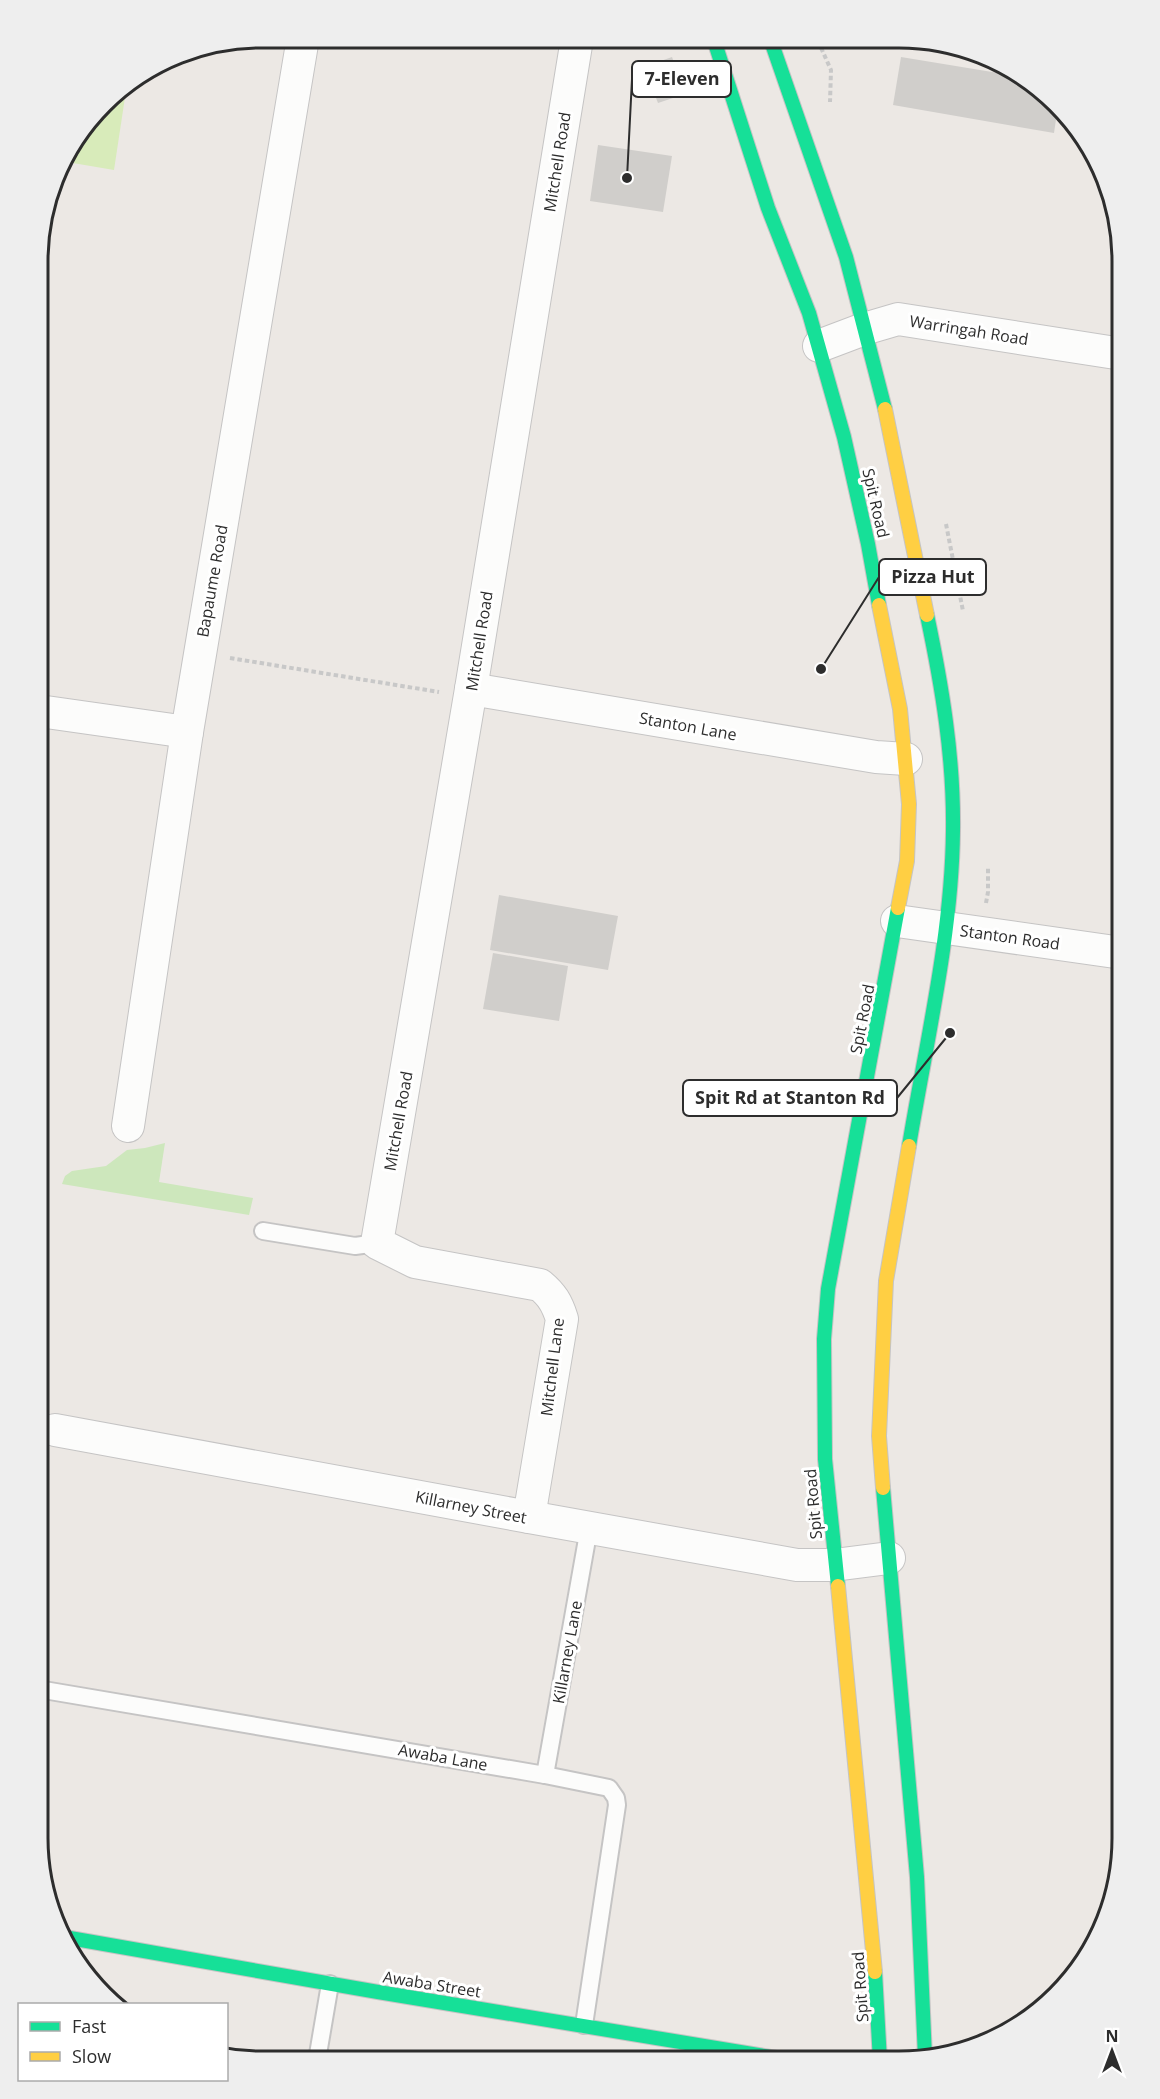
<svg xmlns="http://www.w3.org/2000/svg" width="1160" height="2099" viewBox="0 0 1160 2099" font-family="'Open Sans',sans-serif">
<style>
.green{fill:#cde7bc}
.pitch{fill:#d8ebba}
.building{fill:#d0cecb}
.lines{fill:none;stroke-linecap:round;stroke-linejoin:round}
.lane-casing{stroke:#c5c4c4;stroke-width:20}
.street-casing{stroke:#c5c4c4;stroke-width:34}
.fast-casing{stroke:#c5c4c4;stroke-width:16}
.slow-casing{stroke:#c5c4c4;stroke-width:16}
.path{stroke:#c8c8c8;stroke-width:4;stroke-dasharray:4.5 3;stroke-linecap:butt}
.lane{stroke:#fcfcfb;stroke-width:16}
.street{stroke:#fcfcfb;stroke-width:32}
.fast{stroke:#16e098;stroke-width:14}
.slow{stroke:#ffcf43;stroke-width:14}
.labels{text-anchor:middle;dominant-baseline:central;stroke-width:6;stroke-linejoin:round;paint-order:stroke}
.street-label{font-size:16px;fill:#2d2d2d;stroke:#fff}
.rim{fill:none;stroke:#2d2d2d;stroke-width:3}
.leader{fill:none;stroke:#2d2d2d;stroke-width:2}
.callout-dot{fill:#2d2d2d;stroke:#fff;stroke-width:2}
.callout{fill:#fff;stroke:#2d2d2d;stroke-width:2}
.callout-label{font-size:18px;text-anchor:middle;font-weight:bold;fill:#2d2d2d}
</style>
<rect width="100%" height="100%" fill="#ece8e4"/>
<path class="green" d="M165,1143L159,1182L253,1198L249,1215L62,1184L65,1176L72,1171L106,1166L127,1150L145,1148Z"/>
<path class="pitch" d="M127,84L114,170L61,161L113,93Z"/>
<g class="building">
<path d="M672,57L685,94L658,103L644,67Z"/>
<path d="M901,57L1023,77L1046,93L1058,106L1054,133L893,105Z"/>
<path d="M598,145L672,156L663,212L590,201Z"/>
<path d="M499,895L618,916L608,970L490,950Z"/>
<path d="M493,953L568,966L559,1021L483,1009Z"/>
</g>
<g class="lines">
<defs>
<g id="lane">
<path d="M263,1231L355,1246L377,1243"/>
<path d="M38,1689L545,1775L609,1788L616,1798L617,1805L584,2025"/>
<path d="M545,1775L589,1528"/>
<path d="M317,2060L330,1984"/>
</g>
<g id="street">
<path d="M819,346L864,329L898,319L1122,354"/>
<path d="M471,689L876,757L906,759"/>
<path d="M39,711L187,732"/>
<path d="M897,921L1122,953"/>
<path d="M128,1126L187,732L303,38"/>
<path d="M55,1430L529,1517L797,1565H834L889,1558"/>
<path d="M529,1517L562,1319C557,1303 552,1295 540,1285L415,1262L377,1243L471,689L577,39"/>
</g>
<g id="fast">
<path d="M714,40L768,208L809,313L844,437L868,544L879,605"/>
<path d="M771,41L846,257L885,409"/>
<path d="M909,1146C926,1043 952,935 953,831C954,758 942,686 927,615"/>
<path d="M883,1488L917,1877L925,2057"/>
<path d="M838,1586L825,1459L824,1339L828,1289L898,908"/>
<path d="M64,1937L378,1992L795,2061"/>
<path d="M875,1972L880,2061"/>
</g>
<g id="slow">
<path d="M885,409L927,615"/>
<path d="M879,605L900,709L909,804L907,861L898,908"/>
<path d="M883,1488L879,1436L886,1281L909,1146"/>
<path d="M838,1586L875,1972"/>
</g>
</defs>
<use href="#lane" class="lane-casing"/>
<use href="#street" class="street-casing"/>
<use href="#fast" class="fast-casing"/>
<use href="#slow" class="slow-casing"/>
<g class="path">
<path d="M818,41L831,70L830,102"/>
<path d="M946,524L963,611"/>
<path d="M230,658L439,692"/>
<path d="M986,903L988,892V866"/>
</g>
<use href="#lane" class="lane"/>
<use href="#street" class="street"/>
<use href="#fast" class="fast"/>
<use href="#slow" class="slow"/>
</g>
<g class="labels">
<g class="street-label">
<text transform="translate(557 162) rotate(-81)">Mitchell Road</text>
<text transform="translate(969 330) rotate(9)">Warringah Road</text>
<text transform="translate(876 503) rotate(77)">Spit Road</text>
<text transform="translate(212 581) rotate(-80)">Bapaume Road</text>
<text transform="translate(479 641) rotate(-81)">Mitchell Road</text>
<text transform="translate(688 726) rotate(10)">Stanton Lane</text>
<text transform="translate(1010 937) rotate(8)">Stanton Road</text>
<text transform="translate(862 1019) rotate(-79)">Spit Road</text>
<text transform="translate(398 1121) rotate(-80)">Mitchell Road</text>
<text transform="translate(552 1367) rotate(-83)">Mitchell Lane</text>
<text transform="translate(813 1504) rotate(-95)">Spit Road</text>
<text transform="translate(471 1507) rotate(11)">Killarney Street</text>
<text transform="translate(567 1652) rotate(-80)">Killarney Lane</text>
<text transform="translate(443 1757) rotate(10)">Awaba Lane</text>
<text transform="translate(432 1984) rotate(9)">Awaba Street</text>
<text transform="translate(860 1987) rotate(-94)">Spit Road</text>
</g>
</g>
<path d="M0 0H1160V2099H0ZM261 48H899A213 213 0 0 1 1112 261V1838A213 213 0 0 1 899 2051H261A213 213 0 0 1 48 1838V261A213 213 0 0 1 261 48Z" fill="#eee" fill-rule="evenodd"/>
<path class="rim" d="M261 48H899A213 213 0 0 1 1112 261V1838A213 213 0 0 1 899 2051H261A213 213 0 0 1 48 1838V261A213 213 0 0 1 261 48Z"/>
<path class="leader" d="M627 178L632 79M821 669L879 577M950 1033L897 1098"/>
<g class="callout-dot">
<circle cx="627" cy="178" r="6"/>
<circle cx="821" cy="669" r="6"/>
<circle cx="950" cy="1033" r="6"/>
</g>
<g class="callout">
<rect x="632" y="61" width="99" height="36" rx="6"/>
<rect x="879" y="559" width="107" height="36" rx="6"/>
<rect x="683" y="1080" width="214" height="36" rx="6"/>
</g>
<g class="callout-label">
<text x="682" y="85">7-Eleven</text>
<text x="933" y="583">Pizza Hut</text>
<text x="790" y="1104">Spit Rd at Stanton Rd</text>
</g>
<rect x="18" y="2003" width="210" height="78" fill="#ffffff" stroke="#ababab" stroke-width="1.5"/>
<rect x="30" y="2022" width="30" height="9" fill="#16e098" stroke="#ababab" stroke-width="1.5"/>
<text x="72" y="2033" font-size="18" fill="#2d2d2d">Fast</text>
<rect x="30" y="2052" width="30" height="9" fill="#ffcf43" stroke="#ababab" stroke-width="1.5"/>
<text x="72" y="2063" font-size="18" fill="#2d2d2d">Slow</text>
<g transform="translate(1112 2051)" stroke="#ffffff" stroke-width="4.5" paint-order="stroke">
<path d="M0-4.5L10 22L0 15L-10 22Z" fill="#2d2d2d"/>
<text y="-9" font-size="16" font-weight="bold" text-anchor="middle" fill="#2d2d2d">N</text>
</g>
</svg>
